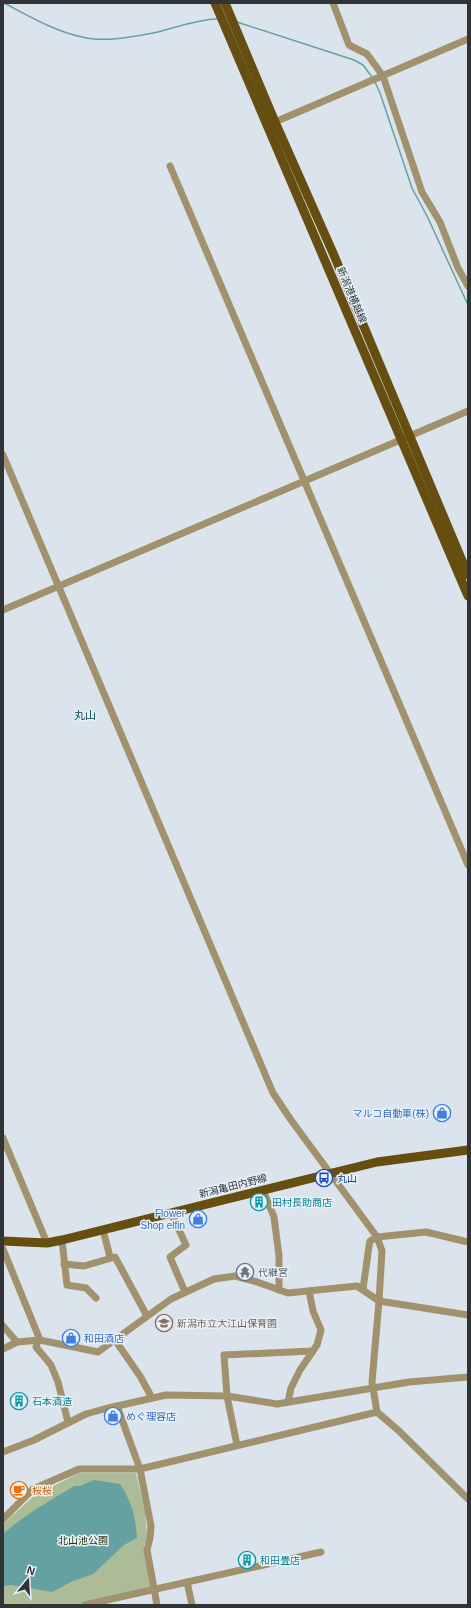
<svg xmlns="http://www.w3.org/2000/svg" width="471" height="1608" viewBox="0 0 471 1608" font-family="Arial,'Noto Sans JP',sans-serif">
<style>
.green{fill:#abbc96}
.water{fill:#66a1a1}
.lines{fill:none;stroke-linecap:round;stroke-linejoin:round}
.stream{stroke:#66a1a1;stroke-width:1.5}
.minor{stroke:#a1916c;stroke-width:7}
.major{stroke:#654e0f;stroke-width:9}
.labels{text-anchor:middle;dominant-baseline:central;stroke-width:3;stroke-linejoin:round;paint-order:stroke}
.street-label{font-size:10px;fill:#303437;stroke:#e8f1f9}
.shop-label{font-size:10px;fill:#366cbe;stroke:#e8f1f9;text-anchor:end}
.transit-label{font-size:10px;fill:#164399;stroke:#e8f1f9;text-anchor:start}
.culture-label{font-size:10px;fill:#0d838f;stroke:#e8f1f9;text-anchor:start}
.worship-label{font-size:10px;fill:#5b616d;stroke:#e8f1f9;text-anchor:start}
.education-label{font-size:10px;fill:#785e54;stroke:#e8f1f9;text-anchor:start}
.food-label{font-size:10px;fill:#c56008;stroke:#e8f1f9;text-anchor:start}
.park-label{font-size:10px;fill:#263707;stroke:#e8f1f9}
.neighbourhood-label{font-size:11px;fill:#004348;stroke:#e8f1f9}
</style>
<rect width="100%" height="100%" fill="#dbe4ec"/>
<path class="green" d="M79,1473H136L145,1512L147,1535L144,1547L151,1588L76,1605H3V1524L34,1496Z"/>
<path class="water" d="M94,1480L120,1484C131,1500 136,1518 137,1538L124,1545L93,1574L71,1582L52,1592L11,1585L3,1586V1534C24,1515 50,1501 74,1486H80Z"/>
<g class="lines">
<g class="stream">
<path d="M4,3C29,16 54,31 82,37C104,43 136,36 158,32C172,28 205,18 217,19"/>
<path d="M237,22L354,60L363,65L372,77"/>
<path d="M375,82L380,93L412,188L428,218L468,305"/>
</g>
<g class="minor">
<path d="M333,3L349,45L367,54L383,76L422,192L440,222L458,268L468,286"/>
<path d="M275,122L468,39"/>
<path d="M170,166L468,865"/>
<path d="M3,455L273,1093L291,1120L377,1237L382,1251L379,1301L372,1382L377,1412L398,1430L468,1499"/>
<path d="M3,610L468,411"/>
<path d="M3,1138L47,1243"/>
<path d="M263,1190L274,1217L279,1256V1290"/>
<path d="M171,1213L186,1245L170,1257L185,1292"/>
<path d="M103,1230L110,1257"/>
<path d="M62,1240L67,1285L86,1288L96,1298"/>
<path d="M3,1249L40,1340L37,1343L36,1347L51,1365L58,1382L68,1422"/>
<path d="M64,1264L84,1266L115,1257L147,1316"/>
<path d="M363,1289L369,1246L370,1241L377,1237L426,1232L468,1242"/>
<path d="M3,1326L17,1342"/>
<path d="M115,1340L140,1376L152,1398"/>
<path d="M3,1349L17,1342L40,1340L98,1352L171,1299L214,1279L235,1276L257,1282L288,1293L357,1286L379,1301L468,1315"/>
<path d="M288,1402L291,1388L300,1370L317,1345L321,1330L313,1311L309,1291"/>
<path d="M117,1406L140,1469L151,1526L150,1538L147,1550L157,1605"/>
<path d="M237,1445L227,1396L224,1355L312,1351"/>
<path d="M3,1452L34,1440L86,1414L104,1409L166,1395L227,1396L277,1404L409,1382L468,1377"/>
<path d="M3,1519L33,1489L79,1469H140L377,1412"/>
<path d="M187,1582L192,1605"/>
<path d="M85,1605L321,1552"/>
</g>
<g class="major">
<path d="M215,3L468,596"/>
<path d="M225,3L275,122L333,253L468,575"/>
<path d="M3,1241L47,1243L62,1240L377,1162L468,1150"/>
</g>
</g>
<defs>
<symbol id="shop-ring" viewBox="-11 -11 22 22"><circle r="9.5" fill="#e8f1f9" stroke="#3f7fe0" stroke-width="1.5"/><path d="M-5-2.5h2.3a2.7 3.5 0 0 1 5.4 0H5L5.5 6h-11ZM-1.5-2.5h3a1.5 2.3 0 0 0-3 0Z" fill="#3f7fe0"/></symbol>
<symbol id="bus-ring" viewBox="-11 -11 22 22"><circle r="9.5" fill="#e8f1f9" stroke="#1a4fb4" stroke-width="1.5"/><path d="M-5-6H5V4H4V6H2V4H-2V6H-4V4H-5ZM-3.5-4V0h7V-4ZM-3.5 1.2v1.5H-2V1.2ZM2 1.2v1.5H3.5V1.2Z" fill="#1a4fb4"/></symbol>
<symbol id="building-ring" viewBox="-11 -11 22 22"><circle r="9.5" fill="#e8f1f9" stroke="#0f9aa8" stroke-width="1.5"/><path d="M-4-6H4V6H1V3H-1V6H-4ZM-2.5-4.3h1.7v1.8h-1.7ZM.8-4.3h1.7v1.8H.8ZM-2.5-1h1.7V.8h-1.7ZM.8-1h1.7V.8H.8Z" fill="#0f9aa8"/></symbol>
<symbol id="temple-ring" viewBox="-11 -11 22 22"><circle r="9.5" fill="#e8f1f9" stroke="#6b7280" stroke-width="1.5"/><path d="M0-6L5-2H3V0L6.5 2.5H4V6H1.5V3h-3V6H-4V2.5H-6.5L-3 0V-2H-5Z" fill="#6b7280"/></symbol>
<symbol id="school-ring" viewBox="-11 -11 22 22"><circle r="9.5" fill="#e8f1f9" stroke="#8d6e63" stroke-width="1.5"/><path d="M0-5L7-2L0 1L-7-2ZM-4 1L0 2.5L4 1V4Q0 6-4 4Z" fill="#8d6e63"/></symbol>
<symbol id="cafe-ring" viewBox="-11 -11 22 22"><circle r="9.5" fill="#e8f1f9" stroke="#e8710a" stroke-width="1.5"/><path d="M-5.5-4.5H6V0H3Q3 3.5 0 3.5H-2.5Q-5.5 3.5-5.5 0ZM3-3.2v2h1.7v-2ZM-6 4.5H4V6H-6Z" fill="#e8710a"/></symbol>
</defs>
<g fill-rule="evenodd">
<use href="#shop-ring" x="432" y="1103" width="20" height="20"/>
<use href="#bus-ring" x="314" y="1168" width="20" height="20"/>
<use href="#building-ring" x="249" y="1192" width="20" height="20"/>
<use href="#shop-ring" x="188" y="1209" width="20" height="20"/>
<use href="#temple-ring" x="235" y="1262" width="20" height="20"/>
<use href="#school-ring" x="154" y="1313" width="20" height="20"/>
<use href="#shop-ring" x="61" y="1328" width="20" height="20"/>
<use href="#building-ring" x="9" y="1391" width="20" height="20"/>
<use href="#shop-ring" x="103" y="1406" width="20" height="20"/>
<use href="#cafe-ring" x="9" y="1480" width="20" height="20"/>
<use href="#building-ring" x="237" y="1550" width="20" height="20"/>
</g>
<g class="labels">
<g class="street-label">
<text transform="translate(352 295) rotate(67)">新潟港横越線</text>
<text transform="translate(233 1186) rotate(-14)">新潟亀田内野線</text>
</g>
<g class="shop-label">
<text x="429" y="1113">マルコ自動車(株)</text>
<text x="185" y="1213">Flower<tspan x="185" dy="12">Shop elfin</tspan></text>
<text x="84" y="1338" text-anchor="start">和田酒店</text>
<text x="126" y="1416" text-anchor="start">めぐ理容店</text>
</g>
<g class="transit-label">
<text x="337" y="1178">丸山</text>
</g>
<g class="culture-label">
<text x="272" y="1202">田村長助商店</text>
<text x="32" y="1401">石本酒造</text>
<text x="260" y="1560">和田畳店</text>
</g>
<g class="worship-label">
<text x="258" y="1272">代継宮</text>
</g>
<g class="education-label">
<text x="177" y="1323">新潟市立大江山保育園</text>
</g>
<g class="food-label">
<text x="32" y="1490">桜桜</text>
</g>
<g class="park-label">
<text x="83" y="1540">北山池公園</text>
</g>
<g class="neighbourhood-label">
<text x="85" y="715">丸山</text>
</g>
</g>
<rect width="471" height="1608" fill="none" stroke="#303437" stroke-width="8"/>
<g transform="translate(28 1580) rotate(18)" stroke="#e8f1f9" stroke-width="3" paint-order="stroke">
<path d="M0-3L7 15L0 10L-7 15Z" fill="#303437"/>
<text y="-6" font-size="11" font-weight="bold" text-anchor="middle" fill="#303437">N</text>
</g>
</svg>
